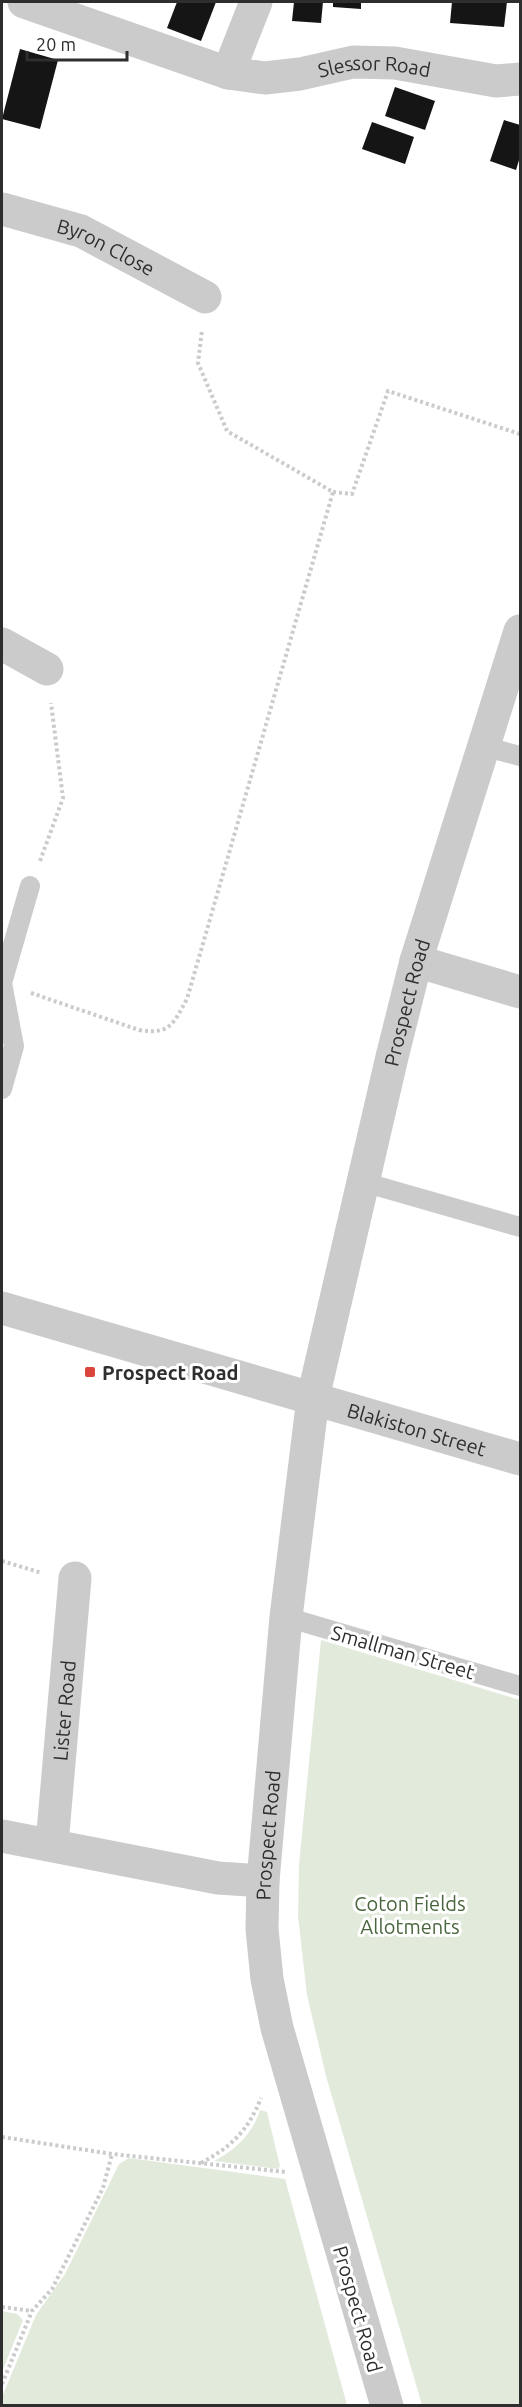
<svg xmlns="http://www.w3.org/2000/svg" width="522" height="2407" viewBox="0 0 522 2407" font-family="Ubuntu,sans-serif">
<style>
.green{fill:#e2eadc}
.building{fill:#151515}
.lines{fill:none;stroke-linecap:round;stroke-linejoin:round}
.path{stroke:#cbcbcb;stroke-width:4;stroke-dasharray:3 3;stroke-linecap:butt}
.lane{stroke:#cbcbcb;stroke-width:20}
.street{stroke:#cbcbcb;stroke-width:33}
.poi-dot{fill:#da463b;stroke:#fff;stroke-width:2}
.labels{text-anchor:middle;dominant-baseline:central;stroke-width:6;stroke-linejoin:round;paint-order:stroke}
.street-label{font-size:20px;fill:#2e2e2e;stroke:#fff}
.poi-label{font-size:20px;font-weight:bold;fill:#2e2e2e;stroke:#fff;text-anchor:start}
.park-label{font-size:20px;fill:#4b663e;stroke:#fff}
</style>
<rect width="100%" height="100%" fill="#fff"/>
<g class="green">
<path d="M321,1640L520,1700V2405H422L326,2076L307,1995L298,1916L299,1865Z"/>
<path d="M260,2110L267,2112L280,2166L278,2169L214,2161C236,2150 253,2133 260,2110Z"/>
<path d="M129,2158L285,2179L347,2405H2V2397L36,2315L65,2274L119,2164Z"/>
<path d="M2,2311L17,2314L23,2320L2,2372Z"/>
</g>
<g class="building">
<path d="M177,2H216L201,41L167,28Z"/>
<path d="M294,2H323L321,23L292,21Z"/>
<path d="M333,2H361V9L333,7Z"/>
<path d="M452,2H507L504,27L450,23Z"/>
<path d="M20,49L58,60L40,129L2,119Z"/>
<path d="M395,87L435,101L425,130L385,116Z"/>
<path d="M504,120L520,125V157L516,170L490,161Z"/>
<path d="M372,122L414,137L405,164L362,149Z"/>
</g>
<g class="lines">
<g class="path">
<path d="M333,492L352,494L388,391L520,434"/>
<path d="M40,861L63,798L51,703"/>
<path d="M31,993L139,1030C170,1035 173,1024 187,999L333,492L227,431L198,363L202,330"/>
<path d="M2,1561L42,1573"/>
<path d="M2,2137L112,2154L286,2172"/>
<path d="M201,2163C231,2147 248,2131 261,2098"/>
<path d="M2,2307L32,2311"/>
<path d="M2,2384L32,2311L52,2289L103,2188L112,2154"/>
</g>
<g class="lane">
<path d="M483,746L520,756"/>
<path d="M2,1089L14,1046L2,983L30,886"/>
<path d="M363,1182L520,1227"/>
<path d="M286,1617L520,1686"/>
</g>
<g class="street">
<path id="s1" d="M24,2L228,73L265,78L300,74L353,62L395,63L496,81L520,79"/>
<path d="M228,73L256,2"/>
<path id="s2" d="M2,209L81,231L205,297"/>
<path d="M2,644L47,669"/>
<path d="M416,961L520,992"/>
<path id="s3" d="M2,1308L520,1459"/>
<path d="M2,1836L218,1878L263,1881"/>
<path id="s4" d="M52,1844L75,1578"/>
<path id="s5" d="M387,2406L277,2028L267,1979L262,1929L263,1881L286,1617L313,1398L392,1057L416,961L520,631"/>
</g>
</g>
<rect class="poi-dot" x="84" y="1366" width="12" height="12" rx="3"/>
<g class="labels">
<g class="street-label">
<text stroke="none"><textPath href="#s1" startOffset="364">Slessor Road</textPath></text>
<text stroke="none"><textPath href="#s2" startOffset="111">Byron Close</textPath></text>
<text stroke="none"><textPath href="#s5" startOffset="1434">Prospect Road</textPath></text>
<text stroke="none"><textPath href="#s3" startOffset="432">Blakiston Street</textPath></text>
<text transform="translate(403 1652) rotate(16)">Smallman Street</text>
<text stroke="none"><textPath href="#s4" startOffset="134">Lister Road</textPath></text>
<text stroke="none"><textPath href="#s5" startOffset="588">Prospect Road</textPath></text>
<text transform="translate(358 2309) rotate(74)">Prospect Road</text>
</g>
<g class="poi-label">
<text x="102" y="1372">Prospect Road</text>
</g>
<g class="park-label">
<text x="410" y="1903">Coton Fields<tspan x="410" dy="23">Allotments</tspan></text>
</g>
</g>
<rect width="522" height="2407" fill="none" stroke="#2e2e2e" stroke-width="6"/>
<path d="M27 51v9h100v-9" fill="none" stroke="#2e2e2e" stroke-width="3"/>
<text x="36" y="51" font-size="18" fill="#2e2e2e" stroke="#ffffff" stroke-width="4.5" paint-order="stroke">20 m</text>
</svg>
